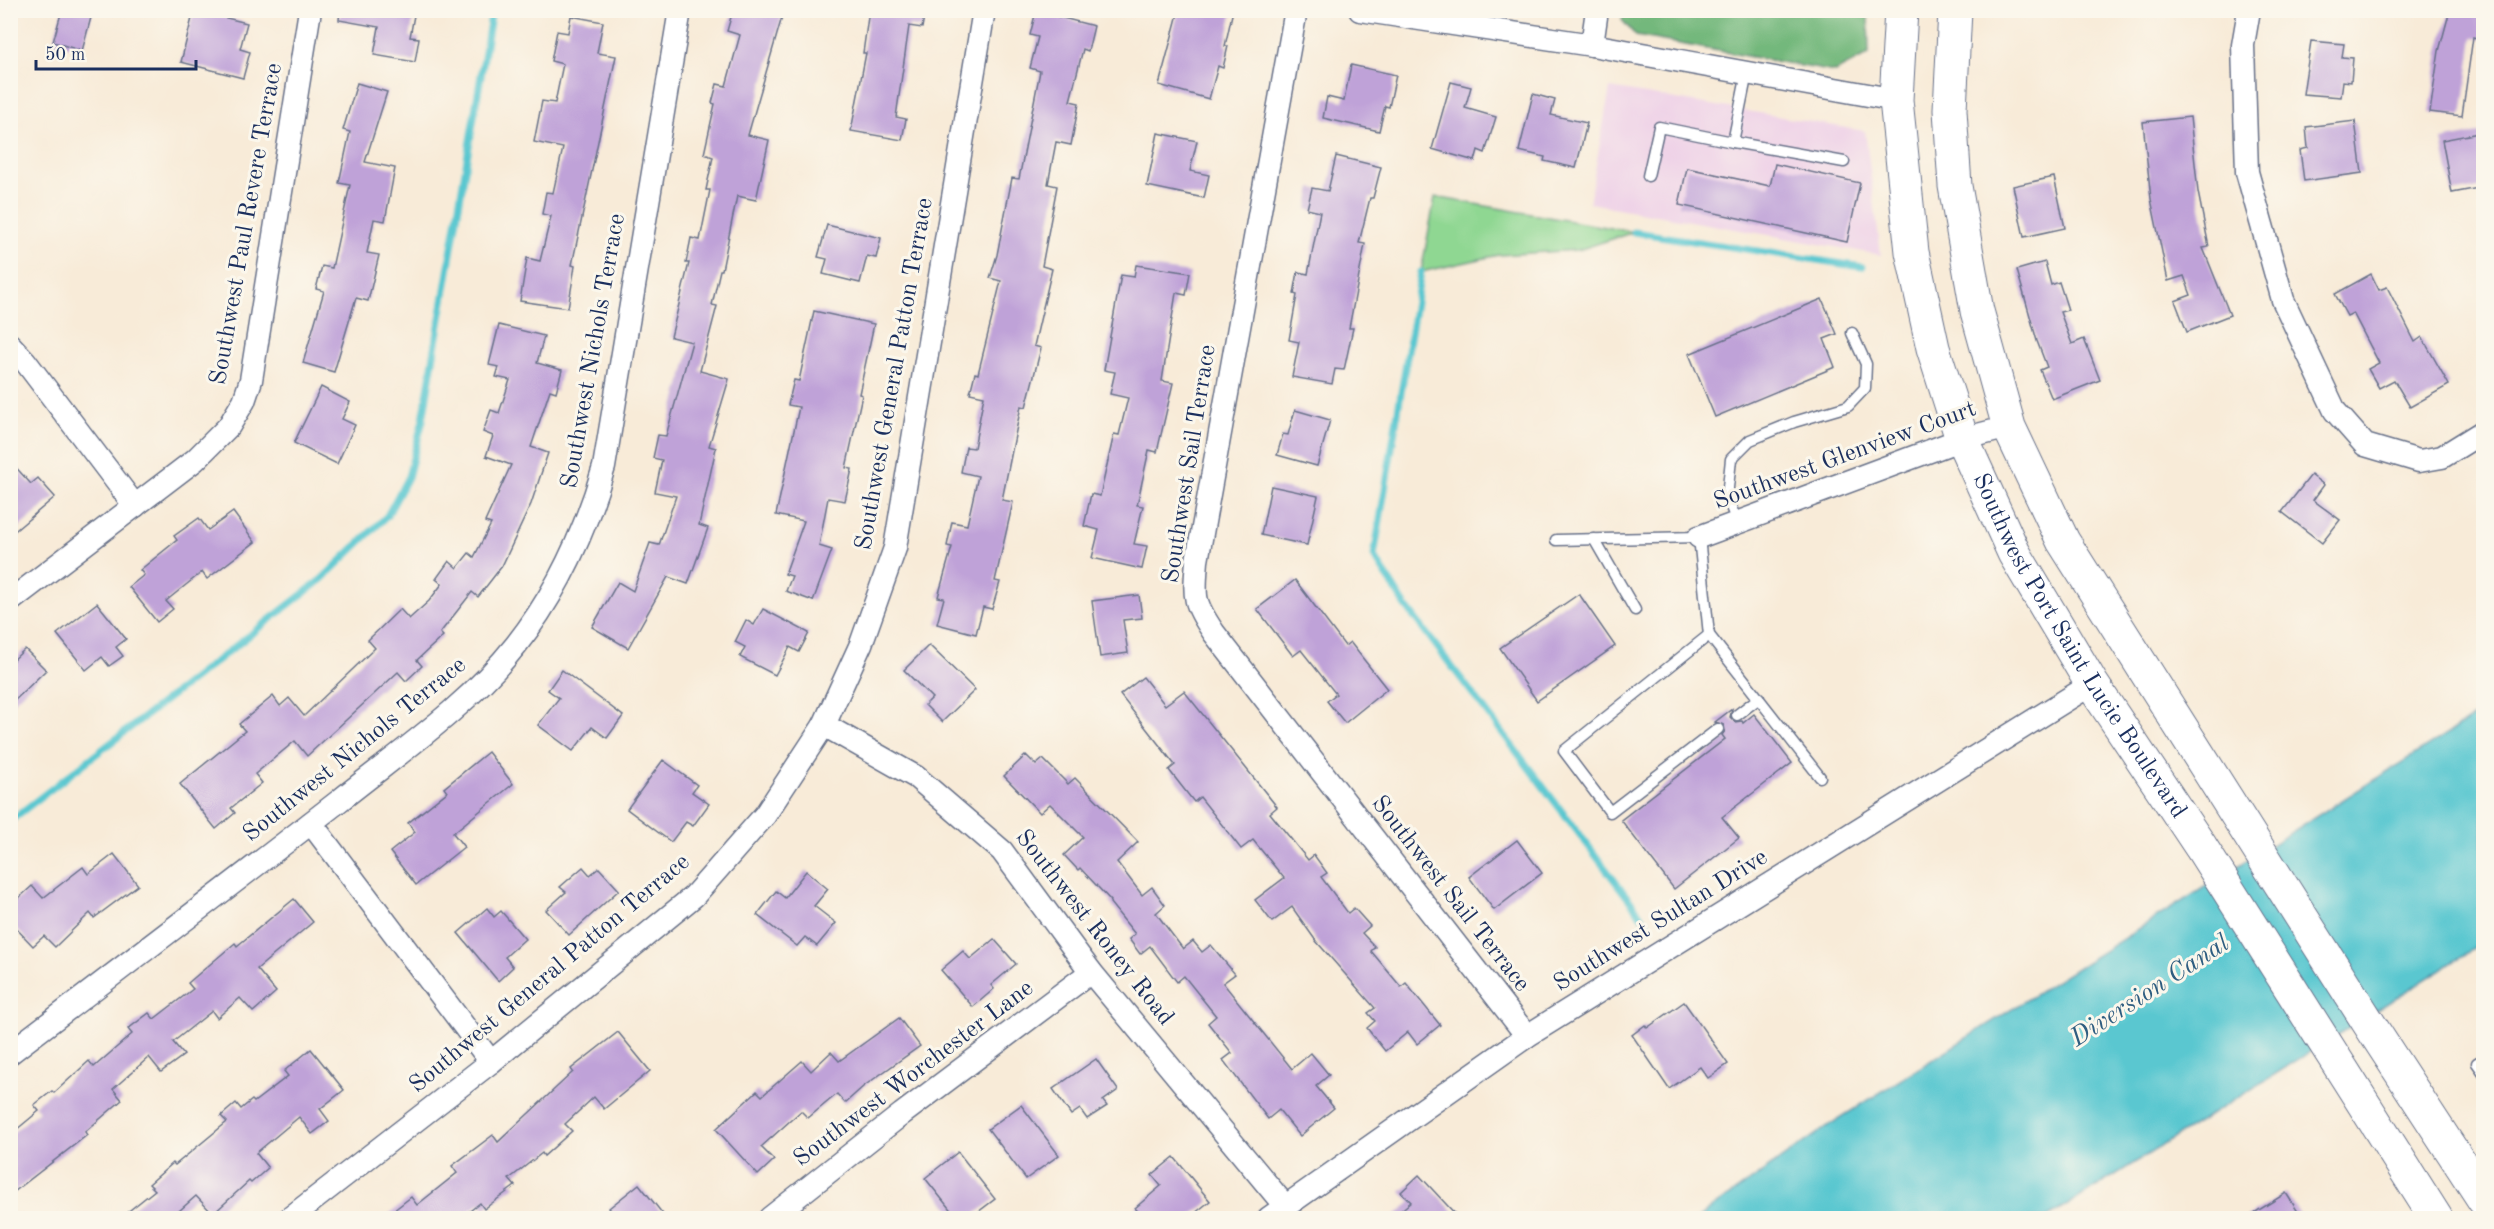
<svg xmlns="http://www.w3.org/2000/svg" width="2494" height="1229" viewBox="0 0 2494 1229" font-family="'Old Standard TT',serif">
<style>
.built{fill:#eed0e7}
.green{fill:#8fd792;stroke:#558378;stroke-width:1.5}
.forest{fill:#73b87c;stroke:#47746d;stroke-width:1.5}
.water{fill:#5ac7d0;stroke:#3a7b97;stroke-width:1.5}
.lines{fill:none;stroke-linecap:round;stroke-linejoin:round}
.stream{stroke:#5ac7d0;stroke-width:7}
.building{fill:#bfa2d8}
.service-casing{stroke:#687189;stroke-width:13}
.minor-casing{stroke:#687189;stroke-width:25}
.primary-casing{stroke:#687189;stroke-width:35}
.service{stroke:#fff;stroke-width:10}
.minor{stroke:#fff;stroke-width:22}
.primary{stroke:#fff;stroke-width:33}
.labels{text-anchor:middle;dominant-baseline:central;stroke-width:6;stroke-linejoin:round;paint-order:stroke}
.street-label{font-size:24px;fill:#1b2f5e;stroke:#fbf7ec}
.water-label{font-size:26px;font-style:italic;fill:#2e5d80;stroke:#fbf7ec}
</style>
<rect width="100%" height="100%" fill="#fbf7ec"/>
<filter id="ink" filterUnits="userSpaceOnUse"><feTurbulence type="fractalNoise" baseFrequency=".0167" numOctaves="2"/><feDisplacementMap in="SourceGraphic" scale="12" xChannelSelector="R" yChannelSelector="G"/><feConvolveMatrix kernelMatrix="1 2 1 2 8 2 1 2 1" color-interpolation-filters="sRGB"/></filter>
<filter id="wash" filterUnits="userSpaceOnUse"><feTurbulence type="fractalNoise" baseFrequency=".008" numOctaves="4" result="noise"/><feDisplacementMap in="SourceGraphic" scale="24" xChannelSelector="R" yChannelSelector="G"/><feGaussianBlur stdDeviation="1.35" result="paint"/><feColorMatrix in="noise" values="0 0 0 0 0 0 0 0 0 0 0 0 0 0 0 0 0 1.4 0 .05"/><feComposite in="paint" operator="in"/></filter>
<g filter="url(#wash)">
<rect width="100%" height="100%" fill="#f8ebd8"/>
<path class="built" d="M1610,88L1865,131L1881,255L1589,203Z"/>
<path class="green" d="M1435,197L1634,232L1578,250L1499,255L1421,272Z"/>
<path class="forest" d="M1624,10L1868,11L1869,54L1835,72L1636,36L1622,20Z"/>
<path class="water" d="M2483,711V943L2047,1218H1698L1832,1123Z"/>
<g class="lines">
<g class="stream">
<path d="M1634,232L1862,267"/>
<path d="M1421,272L1374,556L1405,605L1650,927"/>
<path d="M10,821L322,579L387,516L408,477L423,420L492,10"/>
</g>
</g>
<g id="blocks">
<g class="building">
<path d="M62,10H93L82,51L53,42Z"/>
<path d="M194,10L247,23L240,49L250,52L243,78L181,62Z"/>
<path d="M340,10H415L410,37L419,38L415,62L374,55L379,27L339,20Z"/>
<path d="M733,10H784L748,135L769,140L756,200L737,196L722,270H720L712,305L717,306L700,371L729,379L709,446L716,448L699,525L708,528L688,584L668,577L628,648L592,627L618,582L633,591L650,543L659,545L676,496L655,492L662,460L653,458L658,435L666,436L692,342L671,337L689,263H686L691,238L700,240L710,190H706L713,157L704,154L715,104L712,103L717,84L726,86L740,35L727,31Z"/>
<path d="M869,10H925L922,28L909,26L896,117L906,119L902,140L851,131L866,53H863Z"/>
<path d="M1179,10H1233L1225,46H1228L1223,68L1218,66L1209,99L1159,85Z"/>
<path d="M2450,10H2484V40L2473,37L2462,116L2430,112L2439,51Z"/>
<path d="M1036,11L1094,26L1088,51L1083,49L1070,101L1079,103L1071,145L1056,142L1048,184L1057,186L1042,266L1052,269L1034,346L1041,348L1026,407L1021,406L1002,500L1013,502L995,581L1000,582L992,609L983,607L976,634L937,624L944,598L938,597L952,547L947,546L952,522L967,525L978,476L961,472L966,447L974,448L984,396L970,393L975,373L978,374L1001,281L990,278L997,255L1012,178L1019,179L1040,71L1030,68L1038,37L1030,35Z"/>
<path d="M571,16L603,22L597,53L616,56L572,265L575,266L568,308L520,301L527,258L540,261L551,216L542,214L546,192L553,193L563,148L534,142L542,101L555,103L563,64L551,61L557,31L568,33Z"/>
<path d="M2311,41L2344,44L2342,57L2353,58L2351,82L2343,81L2341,97L2303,94Z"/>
<path d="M1351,65L1396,75L1389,107L1385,106L1379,131L1323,118L1327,97L1344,101Z"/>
<path d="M1451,82L1471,87L1465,108L1496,117L1485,153L1478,150L1475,161L1432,149Z"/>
<path d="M357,83L387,92L365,162L395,168L385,221L374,219L367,253L379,255L368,301L356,298L334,372L303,363L324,291L316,289L322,266L332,268L350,185L339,183L350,132L343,130Z"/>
<path d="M1533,94L1555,100L1551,115L1587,123L1576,168L1544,161L1545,157L1519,151Z"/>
<path d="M2190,117L2198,192L2209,247L2203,248L2230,315L2187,332L2175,301L2191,295L2184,276L2168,281L2151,199L2143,122Z"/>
<path d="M2355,121L2362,173L2304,181L2300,150L2308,148L2306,127Z"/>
<path d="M2484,132V187L2452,193L2442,140Z"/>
<path d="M1158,133L1197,141L1190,171L1209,175L1204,198L1147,186Z"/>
<path d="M1336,156L1381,167L1373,198H1370L1359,243L1365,244L1349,328H1353L1344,370L1335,369L1332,384L1292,377L1299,342L1289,340L1297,295L1294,294L1298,272L1308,274L1320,212L1307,209L1312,188L1328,191Z"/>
<path d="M1775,164L1860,183L1847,242L1679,205L1687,168L1770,186Z"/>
<path d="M2054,177L2065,228L2024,237L2013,186Z"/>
<path d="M827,225L881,238L876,258L867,256L860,283L823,274L827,259L818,257Z"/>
<path d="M2045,262L2051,285L2059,282L2068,310L2060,312L2072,344L2084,339L2100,380L2052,399L2040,370L2047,367L2037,341L2017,270Z"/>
<path d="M1136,265L1190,273L1186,295L1176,293L1162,381L1173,383L1157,452L1149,450L1137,505L1143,506L1134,544L1147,546L1142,569L1092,558L1099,530L1084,526L1091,494L1100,496L1114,434L1119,435L1128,398L1110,394L1115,372L1104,370L1121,275L1134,277Z"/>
<path d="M2371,274L2379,290L2387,287L2415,342L2422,337L2449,385L2410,407L2394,380L2379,388L2368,369L2379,363L2353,313L2347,316L2335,294Z"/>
<path d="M1822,299L1837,334L1824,339L1835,367L1715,417L1689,354Z"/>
<path d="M814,311L874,324L859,394L862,395L846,468L852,469L845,501L828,498L819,546L832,550L813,601L786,591L792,576L785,574L804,521L776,515L799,407L788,405L794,380L799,381Z"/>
<path d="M499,325L544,336L537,363L562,370L556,392L550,390L531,447L548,453L531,504L502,566L478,597L472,592L440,633L443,636L417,660L422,666L406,681L398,672L307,756L295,741L255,774L262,783L231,808L235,813L216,829L180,784L245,731L239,724L273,696L280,706L289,698L304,716L375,648L368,640L400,609L409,619L429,601L442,584L436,579L449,561L457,568L469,553L474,557L491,524L485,522L511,465L486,456L493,436L483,432L491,410L499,413L510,380L496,377L499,367L489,365Z"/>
<path d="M321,387L350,402L342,419L355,425L337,464L294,443Z"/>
<path d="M1295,410L1330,420L1317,466L1277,455L1283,434L1288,435Z"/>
<path d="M10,461L31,484L38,478L55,497L10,535Z"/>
<path d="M2311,475L2324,485L2313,500L2340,520L2322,543L2282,512Z"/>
<path d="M1271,486L1318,496L1307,545L1261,535Z"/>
<path d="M233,512L255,542L207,579L202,572L166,601L173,609L157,622L129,587L144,575L140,570L177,540L174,536L199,518L208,530Z"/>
<path d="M1295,580L1345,646L1350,642L1387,689L1345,723L1327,701L1336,694L1301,650L1293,656L1257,609Z"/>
<path d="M1579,594L1615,646L1537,701L1500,648Z"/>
<path d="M1139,595L1142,618L1123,620L1128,653L1100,657L1092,601Z"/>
<path d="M97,603L126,639L116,647L123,656L109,666L102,657L86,670L57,634Z"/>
<path d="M763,609L809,633L799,652L790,647L775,675L740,657L745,647L735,642L746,620L754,625Z"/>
<path d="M929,645L975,690L942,722L925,705L932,698L904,670Z"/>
<path d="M25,649L46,670L10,705V663Z"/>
<path d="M562,670L623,716L607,738L592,727L573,751L538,725L559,698L548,690Z"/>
<path d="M1143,677L1165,705L1184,691L1277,807L1270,813L1308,860L1314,855L1327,873L1321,877L1348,913L1354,908L1370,926L1362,933L1375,947L1371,951L1401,987L1406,983L1440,1025L1417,1044L1408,1032L1385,1051L1367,1028L1375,1021L1368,1013L1375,1008L1316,941L1292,907L1272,922L1255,900L1284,878L1253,840L1241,849L1200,797L1194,802L1169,770L1175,765L1120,695Z"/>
<path d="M1732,709L1730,717L1735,722L1742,721L1743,723L1754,714L1792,763L1722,817L1739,838L1674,889L1621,820L1725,739L1722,735L1725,731L1724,725L1715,722Z"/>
<path d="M488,752L513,784L453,833L464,847L416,885L390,852L415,832L408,823L447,792L444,788Z"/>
<path d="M1026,755L1036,765L1043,759L1068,784L1075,778L1138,842L1117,862L1142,895L1152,887L1165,905L1156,913L1183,949L1193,941L1202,952L1211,945L1235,974L1223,983L1292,1069L1311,1053L1329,1075L1316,1086L1334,1108L1300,1136L1279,1110L1268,1119L1223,1060L1232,1053L1208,1023L1216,1016L1184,976L1177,982L1150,946L1140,954L1129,939L1135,934L1110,903L1111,901L1080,868L1078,870L1064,855L1083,837L1050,804L1040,813L1004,776Z"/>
<path d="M663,760L697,785L692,792L709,804L693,826L686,822L671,842L627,809Z"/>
<path d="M1517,840L1542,873L1494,910L1469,877Z"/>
<path d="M114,854L138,885L94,918L90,913L55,947L44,936L33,946L10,922V906L32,886L43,898L83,867L88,874Z"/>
<path d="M583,867L590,875L599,868L619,890L569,935L546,910L566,892L560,887Z"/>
<path d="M806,871L828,889L814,906L836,923L817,946L805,937L797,946L757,915L776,891L785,898Z"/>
<path d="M294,899L313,922L257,969L276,992L253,1012L240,998L217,1018L212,1011L173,1042L184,1055L161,1072L149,1057L113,1089L122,1100L85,1132L87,1135L10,1195V1135L39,1111L34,1105L52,1091L54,1093L89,1061L94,1067L132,1034L128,1029L149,1013L154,1019L193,989L188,983L235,943L237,946Z"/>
<path d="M487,908L494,917L501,911L525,939L505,957L513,967L498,981L458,933Z"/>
<path d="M994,939L1016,964L991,985L994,989L973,1007L941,970L963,951L970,959Z"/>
<path d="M1684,1002L1728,1064L1708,1078L1700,1067L1669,1089L1632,1035L1645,1025L1647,1028Z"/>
<path d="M899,1018L920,1046L864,1086L845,1103L837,1094L808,1118L801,1111L761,1147L774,1160L758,1175L716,1129L757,1091L762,1096L802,1061L811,1071L831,1052L839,1061Z"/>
<path d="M618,1032L650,1071L604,1109L594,1097L565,1124L572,1131L544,1156L542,1153L509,1179L515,1186L484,1209L480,1203L461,1218H384L411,1197L417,1205L457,1173L452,1166L493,1135L498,1142L573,1072L571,1069Z"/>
<path d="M311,1049L344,1090L320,1109L329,1121L312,1134L299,1117L256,1153L268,1168L251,1183L249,1181L213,1214L196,1196L171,1218H120L155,1190L149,1184L173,1163L175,1165L227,1122L221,1116L236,1103L241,1109L252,1100L254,1102L288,1076L284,1071Z"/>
<path d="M1096,1059L1118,1090L1103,1101L1107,1106L1087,1119L1080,1109L1071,1115L1053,1089Z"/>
<path d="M1021,1105L1059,1155L1026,1179L988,1129Z"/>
<path d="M958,1152L995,1199L970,1218H957L925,1178Z"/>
<path d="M1174,1157L1210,1201L1189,1218H1144L1135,1208L1161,1186L1152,1175Z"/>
<path d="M1419,1175L1459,1218H1392L1411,1202L1401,1192Z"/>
<path d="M639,1184L666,1218H618L609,1208Z"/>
<path d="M2286,1193L2302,1218H2246Z"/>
</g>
</g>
</g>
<g filter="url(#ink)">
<use href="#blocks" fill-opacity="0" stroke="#687189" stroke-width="1.5"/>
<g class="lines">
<defs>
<g id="service">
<path d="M1733,142L1844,162"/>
<path d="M1648,176L1659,127L1733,142L1747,73"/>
<path d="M1737,522L1727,497L1731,459L1750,440L1794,422L1848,406L1865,388L1866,364L1852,333"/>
<path d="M1594,539L1635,610"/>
<path d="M1556,540L1699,537L1709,635L1820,777"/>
<path d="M1709,635L1564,751L1610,812L1718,729"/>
<path d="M1737,715L1759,698"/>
<path d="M2484,1059L2477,1063L2484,1073"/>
</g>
<g id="minor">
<path d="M1296,10L1197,561C1194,598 1193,602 1214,633L1527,1036"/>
<path d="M1360,10L1592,45L1896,100"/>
<path d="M2249,10L2243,45L2247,172L2283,300L2335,411L2365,445L2419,461L2442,457L2484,431"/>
<path d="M1592,45L1597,10"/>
<path d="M10,345L25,361L135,506"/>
<path d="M1699,537L1962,439L2009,427"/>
<path d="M10,601L195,460L229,426L244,401L251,380L310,10"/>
<path d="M824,725L916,777L1002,851L1091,972L1285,1206"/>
<path d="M311,823L491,1062"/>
<path d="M10,1053C120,969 230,886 339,801C400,752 467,707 516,645C558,592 585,532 604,467L680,10"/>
<path d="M290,1218L491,1062L694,896L765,815L824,725L861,644L895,548L984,10"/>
<path d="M770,1218L902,1114L1091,972"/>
<path d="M1269,1218L1527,1036L2092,684"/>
</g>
<g id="primary">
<path id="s1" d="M1901,10L1896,100L1912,252L1933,348L1962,439L2014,553L2092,684L2201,847L2436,1218"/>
<path d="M1955,10L1950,110L1955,186L1977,311L2009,427L2063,541L2375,1033L2484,1200"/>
</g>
</defs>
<use href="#service" class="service-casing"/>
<use href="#minor" class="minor-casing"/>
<use href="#primary" class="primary-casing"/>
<use href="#service" class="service"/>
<use href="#minor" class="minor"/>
<use href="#primary" class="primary"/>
</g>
</g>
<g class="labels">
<g class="street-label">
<text transform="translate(247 224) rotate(-80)">Southwest Paul Revere Terrace</text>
<text transform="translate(594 351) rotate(-80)">Southwest Nichols Terrace</text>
<text transform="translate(895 374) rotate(-80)">Southwest General Patton Terrace</text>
<text transform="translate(1845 456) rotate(-20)">Southwest Glenview Court</text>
<text transform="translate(1190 464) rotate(-81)">Southwest Sail Terrace</text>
<text stroke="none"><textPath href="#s1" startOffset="675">Southwest Port Saint Lucie Boulevard</textPath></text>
<text transform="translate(355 750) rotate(-39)">Southwest Nichols Terrace</text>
<text transform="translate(1450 894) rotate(52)">Southwest Sail Terrace</text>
<text transform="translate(1661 921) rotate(-32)">Southwest Sultan Drive</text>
<text transform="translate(1094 928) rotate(52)">Southwest Roney Road</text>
<text transform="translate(550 974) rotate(-40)">Southwest General Patton Terrace</text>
<text transform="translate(914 1074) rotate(-37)">Southwest Worchester Lane</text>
</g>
<g class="water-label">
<text transform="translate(2150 991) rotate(-33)">Diversion Canal</text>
</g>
</g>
<rect width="2494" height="1229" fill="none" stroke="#fbf7ec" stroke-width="36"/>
<path d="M36 60v9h160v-9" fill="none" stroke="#1b2f5e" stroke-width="3"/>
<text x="45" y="60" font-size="18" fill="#1b2f5e" stroke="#fbf7ec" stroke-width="4.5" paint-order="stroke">50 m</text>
</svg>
